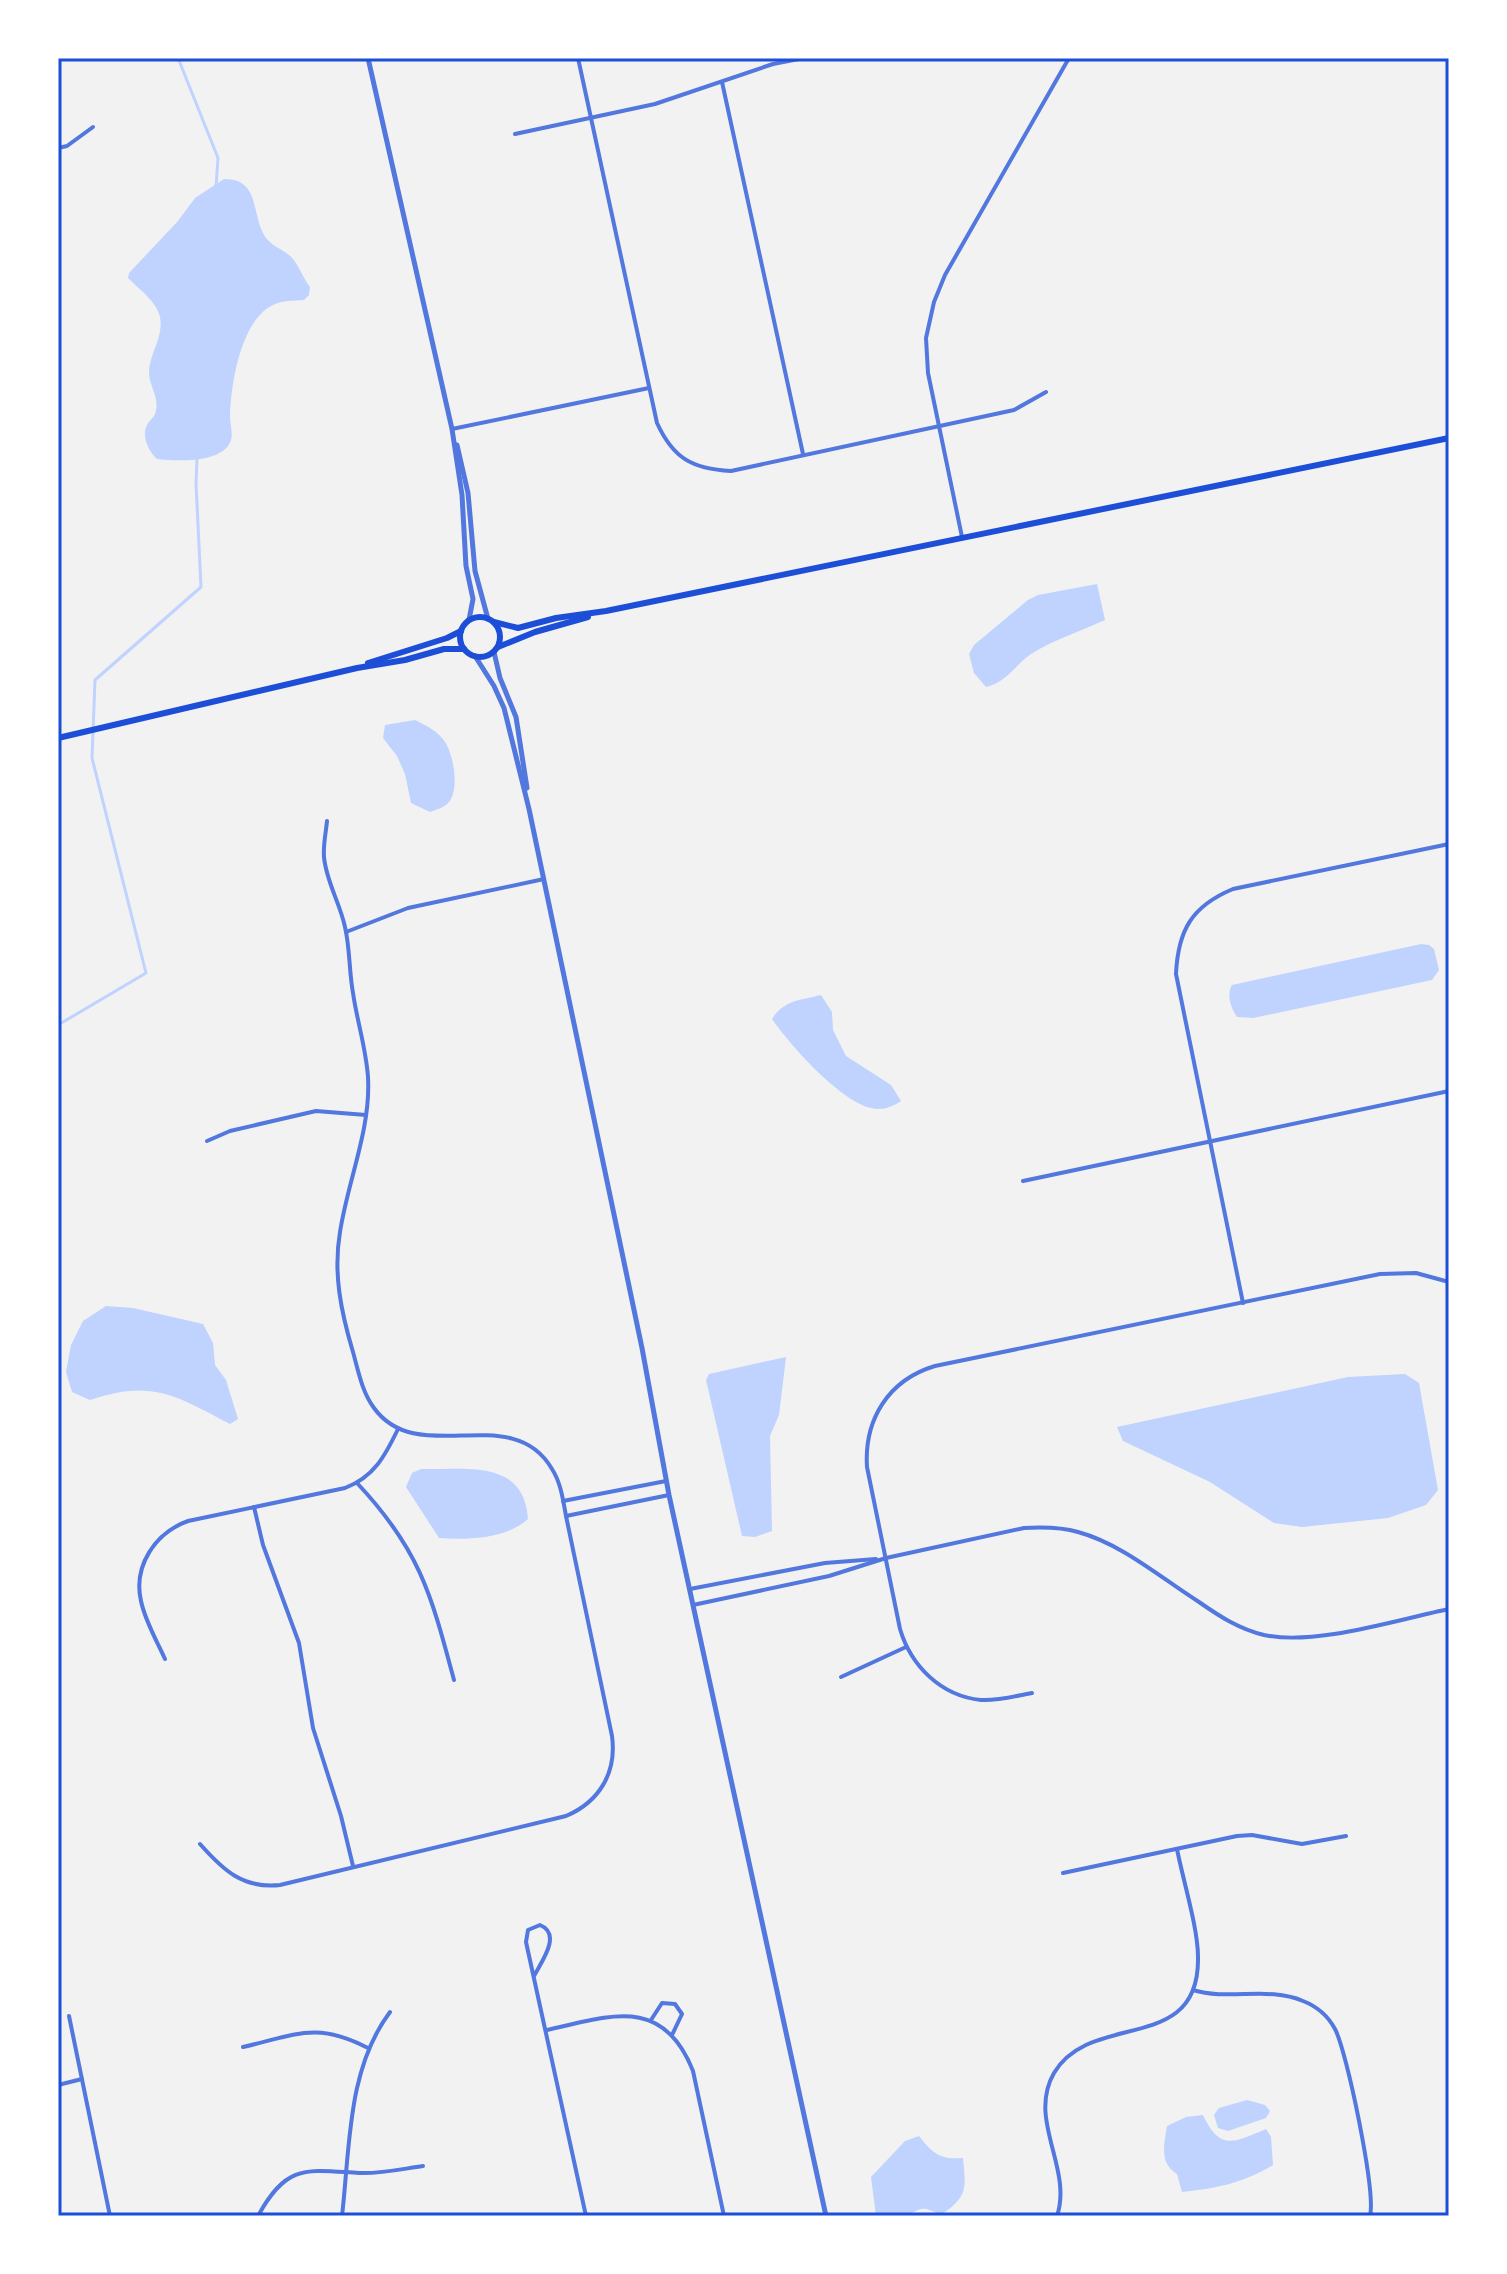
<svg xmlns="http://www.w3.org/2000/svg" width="1507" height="2274" viewBox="0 0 1507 2274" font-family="'Source Serif 4',serif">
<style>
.water{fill:#bfd3fe}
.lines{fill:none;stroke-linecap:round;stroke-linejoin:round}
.stream{stroke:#bfd3fe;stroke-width:3}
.minor{stroke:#5277de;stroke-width:4}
.tertiary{stroke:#5277de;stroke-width:5}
.secondary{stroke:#1d4ed8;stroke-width:6}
.neatline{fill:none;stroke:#1d4ed8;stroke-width:3}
</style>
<rect width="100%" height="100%" fill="#f2f2f2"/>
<g class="water">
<path d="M224,179C260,179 251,212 264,235C270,245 280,248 289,255C298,262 302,277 310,287L309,295L304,300C294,301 282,300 273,305C241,320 231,383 230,416C230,427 235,437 228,446C215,463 176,461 157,459C149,452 141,436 147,425C150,419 155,418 156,410C159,397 149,385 149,373C149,353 164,338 160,317C157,302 139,289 128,278L129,273L178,221L195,198Z"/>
<path d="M1097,584L1105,620C1081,631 1053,640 1031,654C1015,665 1007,682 986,687L974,673L969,654L974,645L1028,600L1038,595Z"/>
<path d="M415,720C425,725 434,729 442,738C453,750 459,784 451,799C447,807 438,809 430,812L411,803L405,774L397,756L383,738L385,725Z"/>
<path d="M1421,944L1429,945L1434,949L1439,970L1432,980L1253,1018L1237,1017C1231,1008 1226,995 1232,985Z"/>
<path d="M821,995L832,1012L833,1030L846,1056L891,1085L901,1101C892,1107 882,1111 871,1108C840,1101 790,1045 772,1019C784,1000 801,1000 821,995Z"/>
<path d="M106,1306L133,1308L203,1324L213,1343L215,1365L226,1380L238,1419L230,1424C175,1395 152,1379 90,1400L72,1392L66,1372L71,1345L83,1321Z"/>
<path d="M786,1357L779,1415L770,1436L772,1531L755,1537L742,1536L706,1380L709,1374Z"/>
<path d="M1405,1374L1419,1383L1438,1490L1426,1505L1388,1518L1302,1527L1274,1523L1210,1482L1123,1441L1117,1427L1348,1377Z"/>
<path d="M421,1469C465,1470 524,1458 528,1519C506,1539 468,1540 439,1538L406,1487L412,1473Z"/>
<path d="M1247,2100L1265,2105L1270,2111L1266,2118L1228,2131L1218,2128L1214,2115L1219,2108Z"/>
<path d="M1203,2115C1220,2151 1233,2143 1266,2129L1271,2137L1273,2165C1244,2183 1215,2189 1182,2192L1177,2174C1159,2163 1164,2145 1167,2126L1186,2117Z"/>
<path d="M919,2136C933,2154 941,2160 963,2158C966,2190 968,2196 941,2215C917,2203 922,2211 903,2216C895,2218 884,2216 876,2216L871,2177L905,2141Z"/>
</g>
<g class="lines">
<g class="stream">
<path d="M178,58L218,158L216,187"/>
<path d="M58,1025L146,973L92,758L95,680L201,587L196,483L197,458"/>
</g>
<g class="minor">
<path d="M578,58L657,423C673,458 692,469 731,471L1014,410L1046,392"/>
<path d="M722,82L803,454"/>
<path d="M515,134L655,104L773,64L804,58"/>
<path d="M58,148L67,146L93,127"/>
<path d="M452,429L649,388"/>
<path d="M962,537L928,373L926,338L934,302L945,275L1069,58"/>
<path d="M346,932L408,908L544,879"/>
<path d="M207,1141L230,1131L316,1111L366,1115"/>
<path d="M1023,1181L1449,1091"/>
<path d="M1243,1303L1176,974C1178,930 1192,906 1233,889L1449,844"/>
<path d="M357,1483C420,1550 431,1594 454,1680"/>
<path d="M563,1501L666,1481"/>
<path d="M254,1507L263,1545L299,1643L313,1728L341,1816L353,1866"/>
<path d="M566,1516L669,1495"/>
<path d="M690,1589L825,1563L876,1559"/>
<path d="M693,1605L829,1576L886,1558L1024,1528C1042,1527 1061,1527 1078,1532C1122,1544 1161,1578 1199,1602C1219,1616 1239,1629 1264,1635C1315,1646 1396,1620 1449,1609"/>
<path d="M165,1659C157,1641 145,1621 141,1601C133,1566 155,1533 188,1521L345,1488C374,1477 385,1456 398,1429"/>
<path d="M841,1677L906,1647"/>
<path d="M1032,1693C1015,1696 998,1701 981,1700C941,1696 911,1666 900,1629L867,1467C864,1420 888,1380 935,1366L1380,1274L1416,1273L1449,1282"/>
<path d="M200,1844C223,1870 243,1889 280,1885L566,1816C599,1802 617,1773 612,1736L566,1516C563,1500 561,1483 552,1469C512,1400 418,1469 374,1408C362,1392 358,1370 353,1352C341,1312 333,1273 340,1232C348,1180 371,1129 368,1077C366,1048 357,1021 353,993C349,971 350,948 345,927C340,903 326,881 324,857C323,845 326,832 327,821"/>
<path d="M1063,1873L1237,1836L1252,1835L1302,1844L1346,1836"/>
<path d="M534,1976C542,1961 562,1934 540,1925L528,1930L526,1942L586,2216"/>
<path d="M1193,1990C1229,2001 1268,1986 1303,2001C1316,2006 1328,2016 1335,2029C1347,2052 1376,2192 1370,2216"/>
<path d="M69,2016L110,2216"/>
<path d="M651,2020L662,2003L675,2004L682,2014L672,2035"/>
<path d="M547,2030C610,2016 663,1995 693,2071L724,2216"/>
<path d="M243,2047C296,2035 316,2021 368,2048"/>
<path d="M58,2085L82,2079"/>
<path d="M258,2216C287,2163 307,2170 359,2173C380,2174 402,2169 423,2166"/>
<path d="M342,2216C350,2148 347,2069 390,2012"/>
<path d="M1057,2216C1073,2168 1027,2120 1054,2073C1091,2010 1200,2056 1198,1957C1198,1928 1183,1880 1177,1849"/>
</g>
<g class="tertiary">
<path d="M368,58L452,429L462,495L466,566L473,599L469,620"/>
<path d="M457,445L468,493L475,571L488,619"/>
<path d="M494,652L500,678L516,717L527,788"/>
<path d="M475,656L494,686L504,708L529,809L642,1348L669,1495L826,2216"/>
</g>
<g class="secondary">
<circle cx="480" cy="637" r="20"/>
<path d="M494,622L518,628L556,618L606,611L1449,438"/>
<path d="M498,647L535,632L588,617"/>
<path d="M368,663L447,638L461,631"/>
<path d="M58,738L357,668L405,660L444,649H464"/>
</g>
</g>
<rect width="1507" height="2274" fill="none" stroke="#ffffff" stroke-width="120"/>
<rect x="60" y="60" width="1387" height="2154" class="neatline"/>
</svg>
